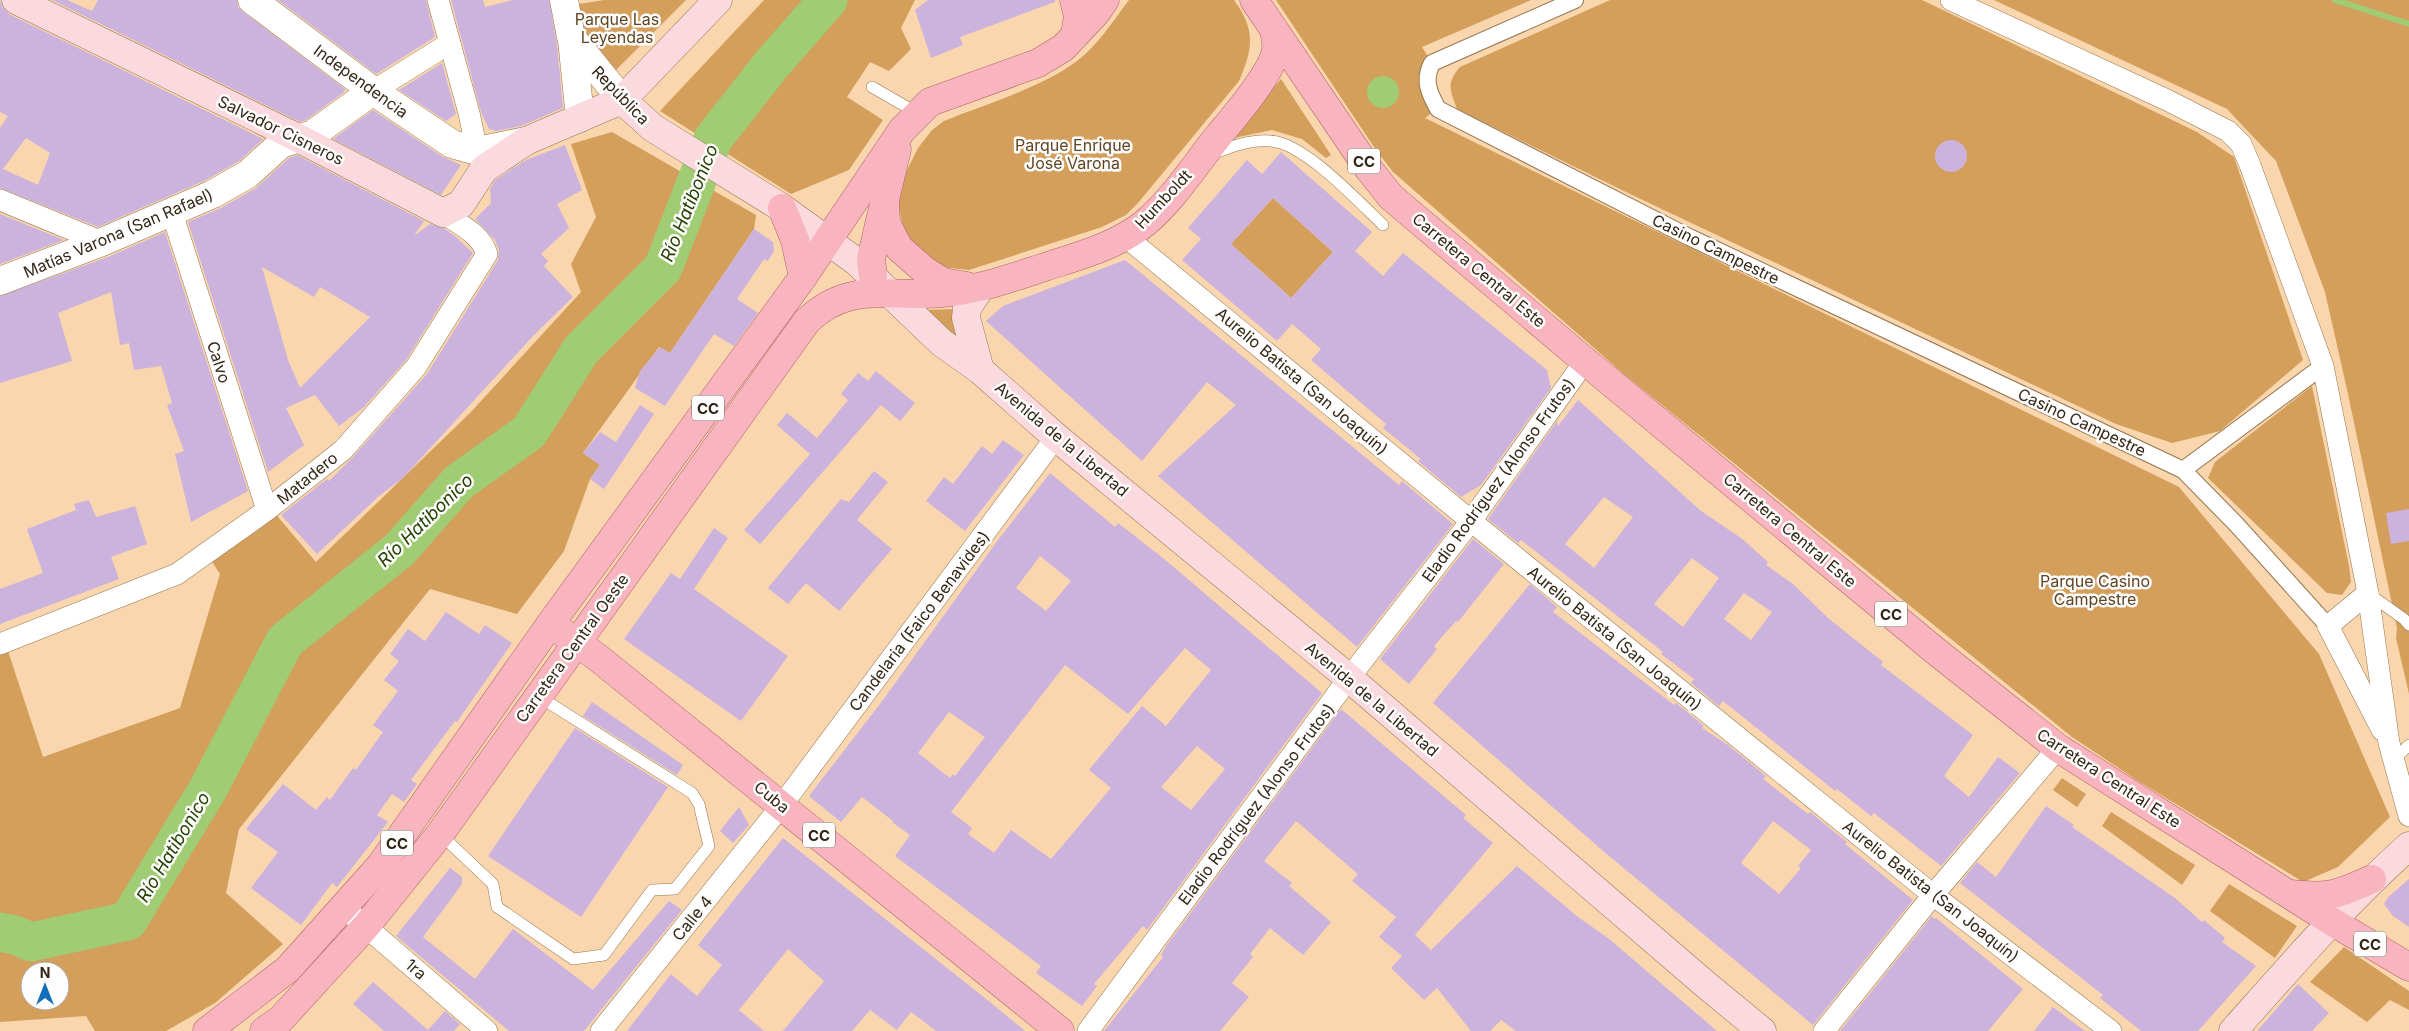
<svg xmlns="http://www.w3.org/2000/svg" width="2409" height="1031" viewBox="0 0 2409 1031" font-family="Inter,sans-serif">
<style>
.green{fill:#d49e5b;fill-rule:evenodd}
.water{fill:#a0cc73}
.lines{fill:none;stroke-linecap:round;stroke-linejoin:round}
.stream{stroke:#a0cc73;stroke-width:6}
.river{stroke:#a0cc73;stroke-width:39}
.building{fill:#ccb3de;fill-rule:evenodd}
.service-casing{stroke:#95754f;stroke-width:12}
.pedestrian-casing{stroke:#95754f;stroke-width:18}
.minor-casing{stroke:#95754f;stroke-width:22}
.tertiary-casing{stroke:#95754f;stroke-width:29}
.secondary-casing{stroke:#95754f;stroke-width:29}
.primary-casing{stroke:#b06269;stroke-width:29}
.service{stroke:#fff;stroke-width:11}
.pedestrian{stroke:#fff;stroke-width:16}
.minor{stroke:#fff;stroke-width:21}
.tertiary{stroke:#fff;stroke-width:28}
.secondary{stroke:#fbdadf;stroke-width:28}
.primary{stroke:#f8b4bf;stroke-width:28}
.labels{text-anchor:middle;dominant-baseline:central;stroke-width:5;stroke-linejoin:round;paint-order:stroke}
.shield{fill:#fdfdfd;stroke:#70665b;stroke-width:1}
.shield-label{font-size:15px;font-weight:bold;fill:#332616}
.park-label{font-size:16px;fill:#614522;stroke:#fdfdfd}
.street-label{font-size:16px;fill:#332616;stroke:#fdfdfd}
.water-label{font-size:18px;font-style:italic;fill:#274200;stroke:#fdfdfd}
</style>
<rect width="100%" height="100%" fill="#f9d6ad"/>
<g class="green">
<path d="M604,0H686L616,70L577,30L573,5Z"/>
<path d="M764,0H915L901,28L911,49L889,71L870,62L847,97L883,120L849,170L791,194L660,111Z"/>
<path d="M1129,0H1234C1256,30 1253,48 1239,81L1138,203L1126,215L1102,227L969,270L941,267L915,249L902,223L898,201L902,180L918,148L932,130L944,121C984,105 1043,87 1077,61C1098,45 1113,21 1129,0Z"/>
<path d="M1276,0H1531L1422,47L1432,63L1438,108L1425,118L2179,487L2319,654L2390,817L2338,867L2303,882L2135,779L2072,737L1625,375L1393,172L1376,150Z"/>
<path d="M1610,0H1922L2197,132L2234,157L2303,360L2220,431L2172,443L2116,424L1628,193L1457,109C1450,90 1446,83 1460,67Z"/>
<path d="M1994,0H2409V694L2396,638L2397,628L2348,394L2325,292L2276,161L2227,109Z"/>
<path d="M1281,79L1331,155L1326,158L1302,139L1272,130L1229,139Z"/>
<path d="M612,132L756,215L754,229L670,353L659,347L583,453L600,465L590,479L564,551L517,614L430,589L239,829L226,893L283,944L215,1003L166,1031H95L86,1016L0,1022V654L8,651L43,757L180,708L220,574L211,560L273,511L316,562L470,413L581,292L571,264L596,217L571,144ZM30,971H60V1001H30Z"/>
<path d="M1273,198L1333,252L1291,298L1231,244Z"/>
<path d="M955,309L958,341L924,310Z"/>
<path d="M2312,386L2349,566L2351,582L2342,595L2327,593L2208,478L2215,462Z"/>
<path d="M2062,778L2086,794L2077,807L2053,790Z"/>
<path d="M2111,812L2195,865L2182,885L2102,826Z"/>
<path d="M2229,884L2297,926L2275,958L2210,911Z"/>
<path d="M2344,947L2409,991V1010L2390,1000L2367,1022L2310,982Z"/>
</g>
<circle class="water" cx="1383" cy="92" r="16"/>
<g class="lines">
<path class="stream" d="M2335,0L2409,24"/>
<path class="river" d="M0,932L15,935L31,942L128,921L208,789L285,641L399,550L459,482L529,432L581,350L663,268L713,139L771,65L828,0"/>
</g>
<g class="building">
<path d="M0,0L3,8L9,14L263,139L239,161L206,180L98,227L0,188V128L8,116L0,112ZM26,138L50,153L38,185L3,169Z"/>
<path d="M52,0H67L92,11L98,0H237L238,7L243,12L345,89L343,93L306,120L300,122Z"/>
<path d="M278,0H426L435,37L376,74Z"/>
<path d="M451,0H483L485,7L513,0H549L557,45L563,108L521,126L496,131L489,129L481,112Z"/>
<path d="M928,0H1055V2L960,37L963,45L931,58L915,10Z"/>
<path d="M442,63L456,114L446,121L399,90Z"/>
<path d="M373,110L443,157L461,165L441,195L333,139Z"/>
<circle cx="1951" cy="156" r="16"/>
<path d="M565,145L582,190L557,204L569,228L541,254L548,261L544,266L573,297L533,336L403,478L379,496L317,554L281,515L327,479L329,481L352,458L427,374L498,260L499,250L495,240L475,219L491,203L490,189L495,180L526,160Z"/>
<path d="M1281,152L1372,232L1355,251L1383,276L1403,253L1547,370L1551,388L1481,485L1461,497L1418,461L1421,459L1383,428L1386,424L1311,360L1321,349L1292,324L1277,341L1182,260L1201,239L1188,228L1247,160L1262,174ZM1273,198L1333,252L1291,298L1231,244Z"/>
<path d="M297,155L424,221L414,236L430,224L444,228L455,236L473,253L406,360L364,407L339,426L315,395L286,408L304,445L268,472L188,222L221,208L256,188L289,158ZM262,267L314,297L320,287L370,317L300,388L288,360Z"/>
<path d="M0,214L64,240L0,264Z"/>
<path d="M754,229L773,242L774,251L768,261L764,259L737,299L758,313L734,346L714,334L665,406L635,388L640,371L660,347L670,353Z"/>
<path d="M165,232L248,491L191,522L175,454L184,451L167,405L172,403L161,366L134,370L129,343L120,345L111,292L58,313L72,361L0,383V296L108,257Z"/>
<path d="M1125,260L1399,485L1402,481L1453,524L1357,647L1158,476L1236,405L1207,382L1142,461L986,321L1003,306Z"/>
<path d="M876,371L915,403L900,421L881,405L760,544L744,530L810,454L777,425L787,413L817,438L848,400L841,394L858,373L868,381Z"/>
<path d="M1578,400L1701,511L1741,538L1768,562L1766,565L1793,584L1828,618L1883,662L1881,665L1973,735L1944,776L1969,797L1998,757L2020,773L1941,866L1874,813L1871,816L1837,789L1835,791L1723,701L1719,706L1691,683L1694,679L1661,654L1663,652L1521,540L1518,543L1488,519L1557,421L1558,426ZM1604,497L1633,517L1594,568L1565,544ZM1692,558L1719,578L1683,627L1654,604ZM1744,593L1772,612L1751,640L1724,619Z"/>
<path d="M640,405L654,414L604,489L590,479L600,465L583,453L600,432L616,442Z"/>
<path d="M1003,440L1024,455L965,531L926,501L944,477L953,484L982,446L992,454Z"/>
<path d="M874,471L888,482L857,520L892,549L839,611L806,583L788,604L768,588L841,499L849,502Z"/>
<path d="M1050,473L1115,527L1118,523L1163,558L1322,693L1147,930L1143,926L1094,984L1097,986L1082,1006L1036,973L1041,966L895,856L910,835L892,822L893,821L862,797L841,822L809,796L883,700L998,540ZM1040,556L1071,581L1046,611L1016,588ZM1185,648L1211,670L1166,726L1142,706L1089,770L1111,788L1051,859L1011,830L994,853L968,834L972,828L951,812L1065,665L1128,714ZM949,712L985,737L955,776L953,774L950,778L918,753ZM1197,746L1225,769L1191,810L1161,787Z"/>
<path d="M89,500L96,517L135,506L147,544L111,557L119,579L0,624V589L43,573L27,529L76,510L74,504Z"/>
<path d="M2409,509V541L2391,544L2386,513Z"/>
<path d="M714,528L728,538L694,589L788,656L741,721L624,639L671,573L680,579Z"/>
<path d="M1473,539L1504,564L1458,622L1456,621L1434,646L1437,649L1409,684L1380,659Z"/>
<path d="M1530,584L1557,607L1553,612L1674,705L1676,703L1704,726L1702,728L1728,745L1766,776L1763,779L1808,814L1810,812L1847,842L1845,844L1913,900L1813,1025L1602,850L1433,703ZM1773,821L1811,850L1798,866L1801,868L1779,894L1741,863Z"/>
<path d="M446,612L479,634L485,625L512,643L457,722L455,721L411,780L417,784L404,802L392,794L377,815L388,822L337,887L332,883L301,925L251,888L278,852L246,829L283,784L316,810L327,797L330,800L353,768L356,770L383,732L373,725L398,691L384,680L399,661L390,654L408,629L425,641Z"/>
<path d="M592,702L683,765L677,775L583,716Z"/>
<path d="M1341,709L1466,815L1463,818L1493,843L1415,935L1431,950L1517,866L1578,917L1608,938L1717,1031H1516L1501,1020L1490,1031H1471L1437,988L1424,1000L1391,968L1402,956L1379,937L1396,917L1352,881L1358,874L1296,821L1264,861L1292,883L1289,886L1331,922L1303,955L1270,928L1250,954L1253,957L1232,983L1249,997L1220,1031H1104L1163,957L1161,955L1167,945Z"/>
<path d="M575,728L668,787L581,917L488,856Z"/>
<path d="M2046,806L2074,825L2072,827L2175,898L2202,922L2204,920L2225,938L2222,942L2256,966L2198,1031H2141L2100,998L2103,995L1960,883L1977,862L1996,877Z"/>
<path d="M739,807L749,825L733,843L720,831Z"/>
<path d="M783,838L985,998L1025,1031H936L911,1012L897,1030L870,1010L852,1031H783L824,981L788,949L739,1010L764,1031H627L671,974L697,996L722,965L698,945Z"/>
<path d="M450,868L462,877V884L423,937L475,979L513,929L593,990L669,901L682,910L584,1031H509L396,936Z"/>
<path d="M2409,879V927L2393,916L2384,904L2388,897Z"/>
<path d="M1932,916L1935,919L1936,918L2023,989L1988,1031H1840Z"/>
<path d="M373,982L428,1030L445,1011L460,1024L454,1031H384L353,1004Z"/>
<path d="M2298,984L2329,1013L2312,1031H2257Z"/>
<path d="M2053,1007L2085,1031H2034Z"/>
</g>
<g class="lines">
<defs>
<g id="service">
<path d="M872,87L917,113"/>
<path d="M1212,154C1230,147 1251,139 1271,141C1304,143 1359,202 1383,225"/>
<path d="M2369,594L2404,619L2409,625"/>
<path d="M2394,760L2409,745"/>
<path d="M440,834L493,884L497,907L573,959L604,955L652,890L675,889L709,846L699,804L692,793L538,696"/>
</g>
<g id="pedestrian">
<path d="M1575,0L1432,63C1423,80 1429,93 1438,109L1689,237L2183,470L2236,524L2328,626"/>
<path d="M2183,470L2323,366"/>
</g>
<g id="minor">
<path d="M438,0L469,113L477,151"/>
<path d="M1951,0L2167,100L2228,131L2241,144L2250,165L2323,366L2368,593L2389,743L2409,816"/>
<path d="M373,91L450,43"/>
<path d="M0,200L102,242"/>
<path d="M172,213L267,510"/>
<path d="M1126,237L1471,521L1933,895L2111,1031"/>
<path d="M2368,593L2328,626L2382,730"/>
<path d="M0,644L177,574L267,510L343,450L416,367L487,254C481,234 459,224 443,213"/>
<path d="M344,908L487,1031"/>
<path d="M601,1031L782,805L1056,437"/>
<path d="M1088,1031L1349,678L1471,521L1585,361"/>
<path d="M1824,1031L1933,895L2058,748"/>
</g>
<g id="tertiary">
<path d="M252,0L373,91L452,144L477,151L526,141"/>
<path d="M564,0L571,37L622,100"/>
<path d="M572,39L580,118"/>
<path d="M0,281L102,242L213,194L248,174L281,144L313,134L373,91"/>
</g>
<g id="secondary">
<path d="M16,0L300,139L443,213L461,204L484,169L526,141L622,100L718,0"/>
<path d="M622,100L653,128L782,208L857,262L942,343L980,370L1056,437L1349,678L1705,984L1762,1031"/>
<path d="M980,370L966,318L967,308L980,288"/>
<path d="M2233,1031C2290,967 2345,903 2409,846"/>
</g>
<g id="primary">
<path d="M1074,0L1078,16L1075,35"/>
<path d="M1254,0L1368,168L1391,197L1585,361L1938,653L2058,748L2331,921L2409,967"/>
<path d="M885,204L886,223L899,248L924,270L943,282L967,286"/>
<path d="M782,208L795,240L803,277"/>
<path d="M873,276L871,259L897,149"/>
<path d="M562,632L597,657L1060,1031"/>
<path d="M2290,894C2329,898 2337,895 2372,879"/>
<path d="M207,1031L288,969L380,866L551,623L803,277L902,130L930,102L1038,63L1063,48L1096,13L1105,0"/>
<path d="M264,1031L281,1019L367,925L440,834L807,321C850,280 889,298 942,293C978,290 1011,278 1045,267C1078,256 1117,246 1145,223C1173,200 1197,162 1220,134C1235,116 1274,70 1276,49C1277,43 1275,36 1274,30"/>
</g>
</defs>
<use href="#service" class="service-casing"/>
<use href="#pedestrian" class="pedestrian-casing"/>
<use href="#minor" class="minor-casing"/>
<use href="#tertiary" class="tertiary-casing"/>
<use href="#secondary" class="secondary-casing"/>
<use href="#primary" class="primary-casing"/>
<use href="#service" class="service"/>
<use href="#pedestrian" class="pedestrian"/>
<use href="#minor" class="minor"/>
<use href="#tertiary" class="tertiary"/>
<use href="#secondary" class="secondary"/>
<use href="#primary" class="primary"/>
</g>
<g class="labels">
<g class="shield">
<rect x="1348" y="148.5" width="32" height="25" rx="4"/>
<rect x="692" y="395.5" width="32" height="25" rx="4"/>
<rect x="1875" y="601.5" width="32" height="25" rx="4"/>
<rect x="803" y="822.5" width="32" height="25" rx="4"/>
<rect x="381" y="830.5" width="32" height="25" rx="4"/>
<rect x="2354" y="931.5" width="32" height="25" rx="4"/>
</g>
<g class="shield-label">
<text x="1364" y="161">CC</text>
<text x="708" y="408">CC</text>
<text x="1891" y="614">CC</text>
<text x="819" y="835">CC</text>
<text x="397" y="843">CC</text>
<text x="2370" y="944">CC</text>
</g>
<g class="park-label">
<text x="617" y="19">Parque Las<tspan x="617" dy="18">Leyendas</tspan></text>
<text x="1073" y="145">Parque Enrique<tspan x="1073" dy="18">José Varona</tspan></text>
<text x="2095" y="581">Parque Casino<tspan x="2095" dy="18">Campestre</tspan></text>
</g>
<g class="street-label">
<text transform="translate(361 81) rotate(36)">Independencia</text>
<text transform="translate(621 95) rotate(46)">República</text>
<text transform="translate(281 130) rotate(26)">Salvador Cisneros</text>
<text transform="translate(1163 199) rotate(-47)">Humboldt</text>
<text transform="translate(118 233) rotate(-23)">Matías Varona (San Rafael)</text>
<text transform="translate(1716 249) rotate(26)">Casino Campestre</text>
<text transform="translate(1479 270) rotate(40)">Carretera Central Este</text>
<text transform="translate(219 362) rotate(72)">Calvo</text>
<text transform="translate(1302 381) rotate(40)">Aurelio Batista (San Joaquín)</text>
<text transform="translate(2082 422) rotate(25)">Casino Campestre</text>
<text transform="translate(1062 439) rotate(40)">Avenida de la Libertad</text>
<text transform="translate(307 478) rotate(-39)">Matadero</text>
<text transform="translate(1498 480) rotate(-54)">Eladio Rodríguez (Alonso Frutos)</text>
<text transform="translate(1790 530) rotate(40)">Carretera Central Este</text>
<text transform="translate(919 621) rotate(-53)">Candelaria (Faico Benavides)</text>
<text transform="translate(1615 638) rotate(39)">Aurelio Batista (San Joaquín)</text>
<text transform="translate(572 648) rotate(-54)">Carretera Central Oeste</text>
<text transform="translate(1372 699) rotate(40)">Avenida de la Libertad</text>
<text transform="translate(2109 778) rotate(33)">Carretera Central Este</text>
<text transform="translate(772 797) rotate(39)">Cuba</text>
<text transform="translate(1256 804) rotate(-53)">Eladio Rodríguez (Alonso Frutos)</text>
<text transform="translate(1931 891) rotate(38)">Aurelio Batista (San Joaquín)</text>
<text transform="translate(692 918) rotate(-51)">Calle 4</text>
<text transform="translate(416 969) rotate(41)">1ra</text>
</g>
<g class="water-label">
<text transform="translate(689 203) rotate(-68)">Río Hatibonico</text>
<text transform="translate(425 520) rotate(-44)">Río Hatibonico</text>
<text transform="translate(173 847) rotate(-59)">Río Hatibonico</text>
</g>
</g>
<g transform="translate(45 986)"><circle r="24" fill="#fdfdfd" stroke="#aca7a1"/>
<path d="M0-4L9 19L0 12L-9 19Z" fill="#126ebb"/>
<text y="-8" font-size="14" font-weight="bold" text-anchor="middle" fill="#332616">N</text>
</g>
</svg>
